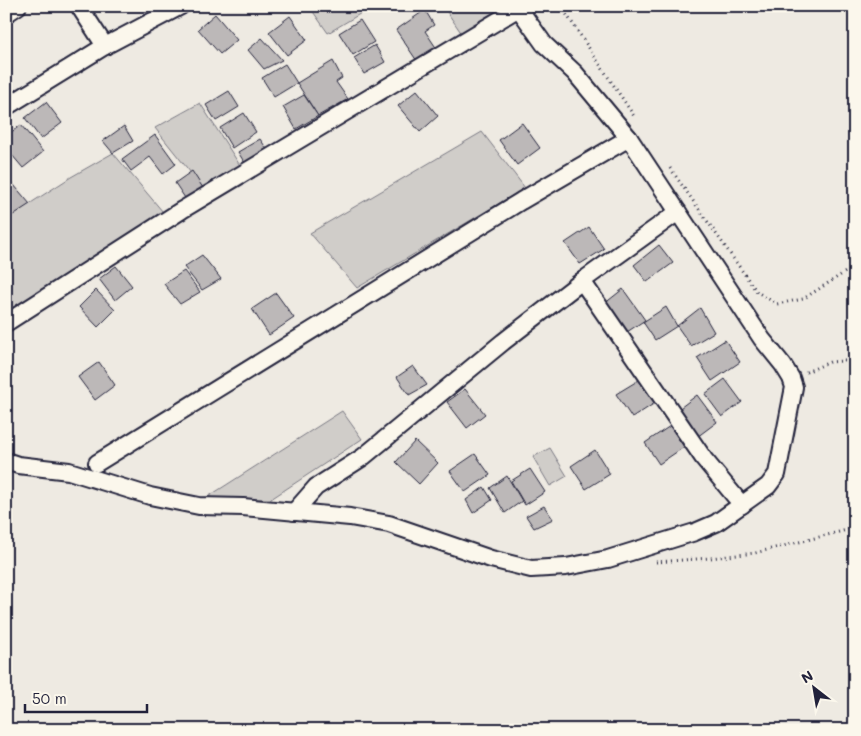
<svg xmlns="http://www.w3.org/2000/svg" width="861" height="736" viewBox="0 0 861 736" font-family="Mali,sans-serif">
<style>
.green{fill:#d0cdc9;stroke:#797882}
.building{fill:#bcb8b8;stroke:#22223b}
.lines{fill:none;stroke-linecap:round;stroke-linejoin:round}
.minor-casing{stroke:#22223b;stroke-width:20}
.path{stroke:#22223b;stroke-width:3;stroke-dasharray:1 4;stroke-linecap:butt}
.minor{stroke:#fbf7ec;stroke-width:16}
</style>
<rect width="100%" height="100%" fill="#eeeae2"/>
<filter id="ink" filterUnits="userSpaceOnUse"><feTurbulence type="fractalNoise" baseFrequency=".02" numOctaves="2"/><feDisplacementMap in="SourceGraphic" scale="10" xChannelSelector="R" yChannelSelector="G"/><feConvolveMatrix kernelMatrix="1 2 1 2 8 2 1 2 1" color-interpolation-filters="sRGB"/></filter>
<g filter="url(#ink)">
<g class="green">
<path d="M309,6H373L328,33Z"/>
<path d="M443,6H506V7L462,34Z"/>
<path d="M200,103L241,167L203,188L155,128Z"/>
<path d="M482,132L525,188L357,288L310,233Z"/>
<path d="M113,153L163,212L6,312V219L71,177Z"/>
<path d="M342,411L362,439L271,499L206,498Z"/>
<path d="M550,448L567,476L550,486L533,457Z"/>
</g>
<g class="building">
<path d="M425,10L434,25L425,31L437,49L417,61L396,30Z"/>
<path d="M215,14L237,40L220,54L198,29Z"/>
<path d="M290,16L307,40L287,55L269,32Z"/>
<path d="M360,20L374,42L353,55L339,33Z"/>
<path d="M262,38L282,60L264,69L248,50Z"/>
<path d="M375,45L385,62L364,74L354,58Z"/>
<path d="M333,61L342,78L336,82L348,99L318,116L297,83Z"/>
<path d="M285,64L297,83L274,97L262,78Z"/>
<path d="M417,90L438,116L420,132L398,106Z"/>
<path d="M229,91L239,107L216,121L206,105Z"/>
<path d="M304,95L318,116L296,129L283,107Z"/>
<path d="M46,102L62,123L41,139L25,118Z"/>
<path d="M244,113L256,132L232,148L220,128Z"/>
<path d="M522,123L540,148L517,165L499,140Z"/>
<path d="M21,125L43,152L23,168L6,148V136Z"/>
<path d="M124,126L133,141L113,153L103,141Z"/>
<path d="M155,135L176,164L163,174L150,157L131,171L122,159Z"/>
<path d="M260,139L269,152L246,165L238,152Z"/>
<path d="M192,171L203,188L185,198L175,183Z"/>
<path d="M8,178L30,204L10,217L6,213V180Z"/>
<path d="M589,227L604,249L580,264L565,243Z"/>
<path d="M659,245L673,263L647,282L634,265Z"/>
<path d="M202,255L221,279L202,290L184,267Z"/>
<path d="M116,266L132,286L115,300L99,279Z"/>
<path d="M184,271L200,292L180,304L164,284Z"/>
<path d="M623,289L645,320L624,334L604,304Z"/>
<path d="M96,290L115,310L98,327L79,307Z"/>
<path d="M276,293L294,318L269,335L252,309Z"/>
<path d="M666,307L677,326L655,340L643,322Z"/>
<path d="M700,308L714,332L691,346L677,326Z"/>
<path d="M725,340L740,362L712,381L697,358Z"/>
<path d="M99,362L115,385L95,400L78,377Z"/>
<path d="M413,366L427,385L409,395L397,377Z"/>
<path d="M725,379L742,402L722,417L705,394Z"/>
<path d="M639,380L655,403L632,418L616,394Z"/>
<path d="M465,389L485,414L467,428L447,402Z"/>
<path d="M697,395L717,422L697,437L676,411Z"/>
<path d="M670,426L684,447L659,464L645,443Z"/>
<path d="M415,441L438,463L419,484L396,462Z"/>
<path d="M595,450L610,474L586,489L571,466Z"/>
<path d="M475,454L490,475L465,492L450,471Z"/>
<path d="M530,469L545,492L525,505L511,481Z"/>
<path d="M507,476L522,501L505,513L490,488Z"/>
<path d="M484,487L492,500L473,513L466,500Z"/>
<path d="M544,506L553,519L534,528L526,516Z"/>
</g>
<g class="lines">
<defs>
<g id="minor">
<path d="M79,6L105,46"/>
<path d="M6,14L18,6"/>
<path d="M6,107L105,46L181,6"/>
<path d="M582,281L704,459L742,505"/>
<path d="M6,323L182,210L519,8"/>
<path d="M6,461L18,465L69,471L150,496L199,506L243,507L350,517L389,524L491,559L531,569L566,567L608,559L695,532L716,523L768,486L777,474L794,387L791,378L783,365L762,339L629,138L575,73L544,44L517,6"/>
<path d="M97,463L521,201L629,138"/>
<path d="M294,512L316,487L363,457L503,342L582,281L678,212"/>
</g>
</defs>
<use href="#minor" class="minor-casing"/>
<g class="path">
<path d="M561,6L634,116"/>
<path d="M670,168L757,292L777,304L803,299L855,266"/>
<path d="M806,372L830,362L855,360"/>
<path d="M656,562L710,558L755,553L855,528"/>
</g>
<use href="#minor" class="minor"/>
</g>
</g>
<rect width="861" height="736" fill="none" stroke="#fbf7ec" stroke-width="25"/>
<rect x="12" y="12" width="836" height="711" fill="none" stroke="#22223b" stroke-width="2" filter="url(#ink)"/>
<g transform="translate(814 688) rotate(329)" stroke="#fbf7ec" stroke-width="4" paint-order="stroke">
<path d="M0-4L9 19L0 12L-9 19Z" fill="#22223b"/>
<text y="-8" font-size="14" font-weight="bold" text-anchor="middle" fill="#22223b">N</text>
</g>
<path d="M25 704v8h122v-8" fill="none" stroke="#22223b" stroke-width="2.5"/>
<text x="32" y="704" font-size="15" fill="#22223b" stroke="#fbf7ec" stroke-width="4" paint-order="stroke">50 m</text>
</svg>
